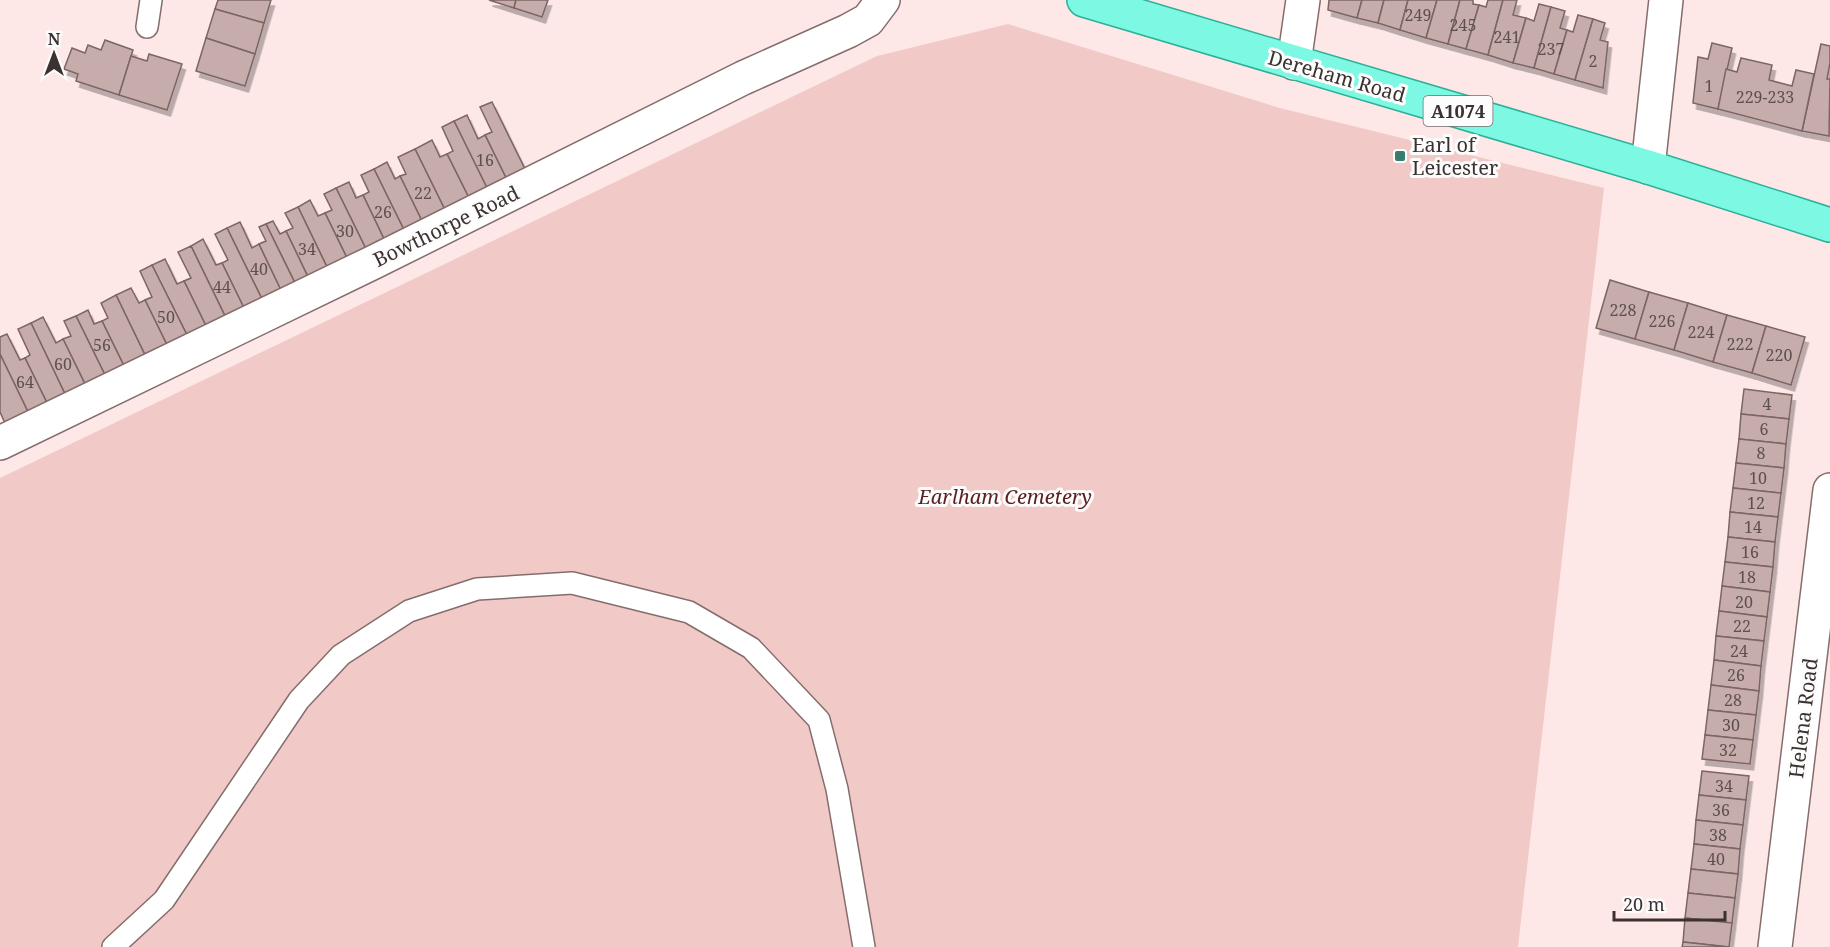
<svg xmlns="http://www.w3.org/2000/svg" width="1830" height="947" viewBox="0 0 1830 947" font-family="'Noto Serif',serif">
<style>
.green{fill:#f1cac8}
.building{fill:#c6acab;stroke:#7c6564;stroke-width:1.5;filter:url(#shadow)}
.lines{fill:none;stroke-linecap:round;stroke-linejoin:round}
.lane-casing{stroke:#856d6c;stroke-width:24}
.street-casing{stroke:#856d6c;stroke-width:36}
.secondary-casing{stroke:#856d6c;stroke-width:36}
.primary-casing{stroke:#2db098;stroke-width:36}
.lane{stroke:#fff;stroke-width:21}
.street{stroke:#fff;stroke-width:33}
.secondary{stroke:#fff;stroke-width:33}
.primary{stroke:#7df8e3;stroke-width:33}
.poi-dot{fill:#397b6c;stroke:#fbfcfb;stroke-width:2}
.labels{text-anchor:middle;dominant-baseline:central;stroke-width:6;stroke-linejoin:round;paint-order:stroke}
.number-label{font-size:16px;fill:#5e504f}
.shield{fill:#fbfcfb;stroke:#756e6d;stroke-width:1.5}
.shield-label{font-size:18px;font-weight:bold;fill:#3b3130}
.street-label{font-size:20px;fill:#3b3130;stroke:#fbfcfb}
.poi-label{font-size:20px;fill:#3b3130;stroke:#fbfcfb;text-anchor:start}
.park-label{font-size:20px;font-style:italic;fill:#5b1f21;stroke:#fbfcfb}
</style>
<defs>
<filter id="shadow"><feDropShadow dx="3.5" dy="6" stdDeviation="0" flood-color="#0004"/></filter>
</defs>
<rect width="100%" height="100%" fill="#fee8e7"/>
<path class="green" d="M1008,24L1280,108L1604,188L1518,947H0V478L877,56Z"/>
<g class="building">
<path d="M218,0H271L264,23L215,9Z"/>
<path d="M489,0H516L514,8Z"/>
<path d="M516,0H548L542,17L514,8Z"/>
<path d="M1329,0H1362L1357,18L1328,10Z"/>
<path d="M1362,0H1384L1378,23L1357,18Z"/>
<path d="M1384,0H1408L1400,30L1378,23Z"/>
<path d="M1408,0H1437L1426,38L1400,30Z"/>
<path d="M1437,0H1460L1448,44L1426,38Z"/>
<path d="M1460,0H1473V4L1479,5L1466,49L1448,44Z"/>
<path d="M1488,0H1503L1488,55L1466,49L1479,5L1486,7Z"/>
<path d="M1503,0H1517L1513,15L1526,18L1513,63L1488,55Z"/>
<path d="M1539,4L1551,7L1534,68L1513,63L1526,18L1534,21Z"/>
<path d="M1551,7L1565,11L1560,28L1567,30L1554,74L1534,68Z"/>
<path d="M215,9L264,23L255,54L206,38Z"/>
<path d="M1578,15L1593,19L1575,80L1554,74L1567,30L1573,32Z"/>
<path d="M1593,19L1605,23L1600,40L1608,42L1603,88L1575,80Z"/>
<path d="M206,38L255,54L245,86L196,71Z"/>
<path d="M105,40L133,50L119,95L76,81L78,74L64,69L72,48L85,53L88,45L101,50Z"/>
<path d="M1712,43L1732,48L1718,109L1693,103L1698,57L1708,59Z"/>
<path d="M1821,44L1830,46V63L1827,79H1830L1829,136L1802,131Z"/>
<path d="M149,54L182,64L167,110L119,95L131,56L147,61Z"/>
<path d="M1741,58L1772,65L1769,80L1792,86L1796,70L1814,74L1802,131L1718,109L1726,69L1737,72Z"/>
<path d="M492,102L526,171L507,180L485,135L492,132L480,107Z"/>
<path d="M467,115L478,139L485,135L507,180L488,190L454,121Z"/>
<path d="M454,121L488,190L469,198L447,154L453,151L442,127Z"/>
<path d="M432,140L440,157L447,154L469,198L445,210L415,149Z"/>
<path d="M415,149L445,210L422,221L400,176L406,174L398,157Z"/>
<path d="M387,162L395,179L400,176L422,221L404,230L374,169Z"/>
<path d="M374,169L404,230L384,239L363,195L369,192L361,175Z"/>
<path d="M349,182L356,198L363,195L384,239L366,249L336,188Z"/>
<path d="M336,188L366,249L347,258L325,213L332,210L324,194Z"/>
<path d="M310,200L318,216L325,213L347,258L327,267L298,207Z"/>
<path d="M298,207L327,267L308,277L286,231L293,228L285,213Z"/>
<path d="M273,221L280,234L286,231L308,277L295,283L266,224Z"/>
<path d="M240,222L252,248L259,244L281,290L262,299L227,228Z"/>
<path d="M266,224L295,283L281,290L259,244L266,241L259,227Z"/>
<path d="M227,228L262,299L244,308L222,263L228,260L215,234Z"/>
<path d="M203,239L216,265L222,263L244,308L225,316L191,246Z"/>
<path d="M191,246L225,316L206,326L184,281L191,278L178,252Z"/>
<path d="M165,259L177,284L184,281L206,326L187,335L152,265Z"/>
<path d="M152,265L187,335L167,345L145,300L152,297L140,271Z"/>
<path d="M1610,280L1649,292L1635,339L1596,328Z"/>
<path d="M131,288L139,303L145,300L167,345L145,355L116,295Z"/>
<path d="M1649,292L1688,303L1674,350L1635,339Z"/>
<path d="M116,295L145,355L124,366L102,321L108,318L101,303Z"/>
<path d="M1688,303L1727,315L1713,362L1674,350Z"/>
<path d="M88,310L94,324L102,321L124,366L105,375L76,316Z"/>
<path d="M1727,315L1766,326L1752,373L1713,362Z"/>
<path d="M76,316L105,375L85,384L63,339L71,336L64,321Z"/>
<path d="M43,317L56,343L63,339L85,384L65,394L31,323Z"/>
<path d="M31,323L65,394L47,403L25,358L30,355L18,329Z"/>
<path d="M1766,326L1805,337L1791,385L1752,373Z"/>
<path d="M7,334L20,360L25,358L47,403L28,412L0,354V337Z"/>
<path d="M0,354L28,412L5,423L0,412Z"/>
<path d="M1744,389L1792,395L1789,419L1741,414Z"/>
<path d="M1741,414L1789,419L1786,444L1739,439Z"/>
<path d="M1739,439L1786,444L1784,468L1736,463Z"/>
<path d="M1736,463L1784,468L1781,493L1733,488Z"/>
<path d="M1733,488L1781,493L1778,517L1730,512Z"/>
<path d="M1730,512L1778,517L1775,542L1728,537Z"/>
<path d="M1728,537L1775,542L1773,567L1725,562Z"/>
<path d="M1725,562L1773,567L1770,592L1722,586Z"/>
<path d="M1722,586L1770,592L1767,617L1719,611Z"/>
<path d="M1719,611L1767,617L1764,641L1716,636Z"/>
<path d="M1716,636L1764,641L1761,666L1714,660Z"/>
<path d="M1714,660L1761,666L1759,691L1711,685Z"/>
<path d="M1711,685L1759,691L1756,715L1708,710Z"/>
<path d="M1708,710L1756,715L1753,740L1705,735Z"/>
<path d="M1705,735L1753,740L1750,764L1702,759Z"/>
<path d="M1702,771L1749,776L1746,800L1699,795Z"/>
<path d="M1699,795L1746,800L1743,825L1696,820Z"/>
<path d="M1696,820L1743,825L1740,849L1694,844Z"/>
<path d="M1694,844L1740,849L1738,874L1691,869Z"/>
<path d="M1691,869L1738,874L1735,898L1688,893Z"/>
<path d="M1688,893L1735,898L1732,923L1685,918Z"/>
<path d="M1685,918L1732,923L1729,947L1683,942Z"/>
<path d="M1683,942L1729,947H1682Z"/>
</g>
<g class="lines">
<defs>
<g id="lane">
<path d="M147,27L151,0"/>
<path d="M113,947L164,900L299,700L341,655L409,611L477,589L572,583L689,612L751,648L819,720L837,789L864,947"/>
</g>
<g id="street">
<path d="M1294,63L1303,0"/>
<path d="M1648,167L1666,0"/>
<path d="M1775,947L1830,490"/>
</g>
<path id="secondary" d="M0,443L374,262L743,78L848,31L868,20L883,0"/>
<path id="primary" d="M1084,0L1648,167L1830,225"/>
</defs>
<use href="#lane" class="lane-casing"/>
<use href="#street" class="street-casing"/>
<use href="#secondary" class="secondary-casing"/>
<use href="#primary" class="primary-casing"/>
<use href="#lane" class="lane"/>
<use href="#street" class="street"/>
<use href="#secondary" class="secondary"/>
<use href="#primary" class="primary"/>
</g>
<rect class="poi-dot" x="1394" y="150" width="12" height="12" rx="3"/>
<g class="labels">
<g class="number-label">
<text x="1418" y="15">249</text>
<text x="1463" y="25">245</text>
<text x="1507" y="37">241</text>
<text x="1551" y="49">237</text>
<text x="1593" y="61">2</text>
<text x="1709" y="86">1</text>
<text x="1765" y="97">229-233</text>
<text x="485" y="160">16</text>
<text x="423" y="193">22</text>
<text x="383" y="212">26</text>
<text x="345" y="231">30</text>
<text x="307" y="249">34</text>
<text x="259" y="269">40</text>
<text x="222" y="287">44</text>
<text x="1623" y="310">228</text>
<text x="166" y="317">50</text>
<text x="1662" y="321">226</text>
<text x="1701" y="332">224</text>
<text x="1740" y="344">222</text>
<text x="102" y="345">56</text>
<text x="1779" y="355">220</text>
<text x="63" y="364">60</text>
<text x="25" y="382">64</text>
<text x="1767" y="404">4</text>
<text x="1764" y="429">6</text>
<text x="1761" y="453">8</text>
<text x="1758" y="478">10</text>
<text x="1756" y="503">12</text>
<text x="1753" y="527">14</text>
<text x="1750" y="552">16</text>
<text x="1747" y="577">18</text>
<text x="1744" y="602">20</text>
<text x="1742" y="626">22</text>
<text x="1739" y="651">24</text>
<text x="1736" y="675">26</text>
<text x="1733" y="700">28</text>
<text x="1731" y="725">30</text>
<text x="1728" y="750">32</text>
<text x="1724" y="786">34</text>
<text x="1721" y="810">36</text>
<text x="1718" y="835">38</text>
<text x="1716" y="859">40</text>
</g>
<rect class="shield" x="1423.5" y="96" width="69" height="30" rx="4.5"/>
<g class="shield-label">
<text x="1458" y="111">A1074</text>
</g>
<g class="street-label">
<text transform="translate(1337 76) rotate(16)">Dereham Road</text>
<text transform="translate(446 226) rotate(-26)">Bowthorpe Road</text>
<text transform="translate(1803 718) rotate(-83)">Helena Road</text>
</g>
<g class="poi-label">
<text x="1412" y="144">Earl of<tspan x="1412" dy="23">Leicester</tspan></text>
</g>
<g class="park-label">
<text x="1005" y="496">Earlham Cemetery</text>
</g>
</g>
<g transform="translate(54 54)" stroke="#fbfcfb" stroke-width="4.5" paint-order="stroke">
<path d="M0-4.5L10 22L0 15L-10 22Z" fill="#3b3130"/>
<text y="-9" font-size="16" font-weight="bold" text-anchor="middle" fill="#3b3130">N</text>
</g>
<path d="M1614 911v9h111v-9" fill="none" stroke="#3b3130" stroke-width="3"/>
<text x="1623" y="911" font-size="18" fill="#3b3130" stroke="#fbfcfb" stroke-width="4.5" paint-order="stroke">20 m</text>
</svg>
